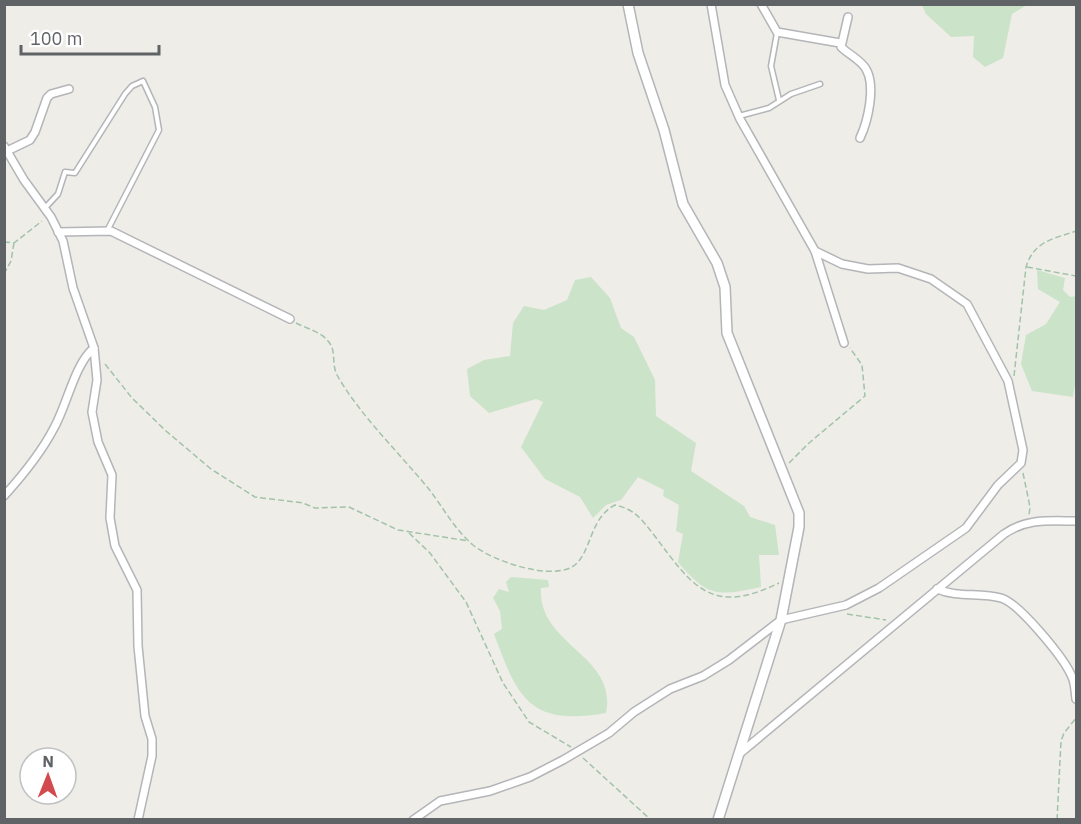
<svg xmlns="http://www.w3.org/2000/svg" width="1081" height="824" viewBox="0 0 1081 824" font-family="'IBM Plex Sans',sans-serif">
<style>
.green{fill:#cbe3c8}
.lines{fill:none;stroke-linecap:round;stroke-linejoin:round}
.service-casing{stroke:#b3b5b8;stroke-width:7}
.minor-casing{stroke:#b3b5b8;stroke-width:10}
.tertiary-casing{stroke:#b3b5b8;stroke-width:12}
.path{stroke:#a2c3a8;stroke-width:1.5;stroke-dasharray:6 3;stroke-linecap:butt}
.service{stroke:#fff;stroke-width:4}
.minor{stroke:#fff;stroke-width:7}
.tertiary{stroke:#fff;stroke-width:9}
</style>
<rect width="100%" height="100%" fill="#efede8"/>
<g class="green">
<path d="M922,5H1027L1012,14L1003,58L985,67L973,57L974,36L951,37L926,14Z"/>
<path d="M1037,270L1065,278L1063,290L1070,297L1076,296V378L1073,397L1032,391L1021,364L1026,335L1046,324L1060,302L1038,289Z"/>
<path d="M591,277L610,298L621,328L634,337L655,380L656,416L696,443L691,471L744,506L750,517L775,525L779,555H759L761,587C718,596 708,598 678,562L683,534L676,531L679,505L663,496L664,490L638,477L621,500L606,505L593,518L580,497L545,479L521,447L543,402L536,399L489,413L470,396L467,369L484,360L510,356L513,323L524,306L544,310L567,300L575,280Z"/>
<path d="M511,577L548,580L549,587L541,588C537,645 618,655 606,713C530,726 518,699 494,634L502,629L500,611L493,598L499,589L509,592L506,582Z"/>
</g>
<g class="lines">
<defs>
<g id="service">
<path d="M777,33L771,66L779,100"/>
<path d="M739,116L769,108L791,94L820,84"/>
<path d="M45,208L58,194L65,172L75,173L125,94L132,86L143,81L155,107L159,130L107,231"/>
</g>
<g id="minor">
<path d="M711,4L725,85L740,119L815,251L844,343"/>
<path d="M761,4L777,32L840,43"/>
<path d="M848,17L841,47C848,54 861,60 866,69C876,86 868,121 860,138"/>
<path d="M4,146L24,180L51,217L63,241L73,288L94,348L97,380L92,412L98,442L112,475L110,518L115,546L137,590L138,646L145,716L152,739V756L138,820"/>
<path d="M7,151L30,140L35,132L47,98L51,94L69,89"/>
<path d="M58,232L111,231L290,319"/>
<path d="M4,496C23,475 41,453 54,428C67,405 75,363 94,348"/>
<path d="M937,589C958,598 980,592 1001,598C1019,603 1065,659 1072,677C1075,683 1075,692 1076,699"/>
<path d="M738,755L1004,534C1027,518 1049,521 1076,521"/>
<path d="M413,820L440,801L490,791L530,777L563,760L609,733L634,712L670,689L703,676L729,660L781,620L846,605L879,588L966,528L998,485L1021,463L1023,450L1008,381L967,304L931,279L898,268L868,269L842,264L815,251"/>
</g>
<path id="tertiary" d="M628,4L638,53L664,130L683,204L717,263L725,287L727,333L799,513V527L781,620L718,820"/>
</defs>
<use href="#service" class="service-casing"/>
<use href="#minor" class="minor-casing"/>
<use href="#tertiary" class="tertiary-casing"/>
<g class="path">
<path d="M4,242L14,243L42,221"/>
<path d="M1027,267L1076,276"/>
<path d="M4,274L11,261L14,243"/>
<path d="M296,323C306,328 321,332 328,341C337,351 331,363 337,375C359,414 399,453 428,488C443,507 454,529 473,545C493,561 548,580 572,567C592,555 588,519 615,505C635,509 642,520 654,535C693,587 711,616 779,583"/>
<path d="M105,364L132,398L166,431L211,469L255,497L303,503L315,508L349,507L398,530L469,541"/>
<path d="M1014,376L1026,267C1034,241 1053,239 1076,231"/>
<path d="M789,463L809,443L865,396L862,365L850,348"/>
<path d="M1023,473L1030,507L1029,515"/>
<path d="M409,533L430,553L466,602L503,683L529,722L571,747"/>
<path d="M847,614L886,620"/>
<path d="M583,758L651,820"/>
<path d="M1057,820L1061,741L1064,733L1076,718"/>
</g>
<use href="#service" class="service"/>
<use href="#minor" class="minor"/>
<use href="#tertiary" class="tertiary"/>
</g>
<rect width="1081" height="824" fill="none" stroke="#5f6366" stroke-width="12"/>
<g transform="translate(48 776) rotate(1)"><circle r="28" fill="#ffffff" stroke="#bfc1c2" stroke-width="1.5"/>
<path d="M0-4.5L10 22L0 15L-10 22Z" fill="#d34a4e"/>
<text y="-9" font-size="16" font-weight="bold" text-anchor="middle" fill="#5f6366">N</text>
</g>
<path d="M21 45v9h138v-9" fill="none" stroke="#5f6366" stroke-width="3"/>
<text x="30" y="45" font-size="18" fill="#5f6366" stroke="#ffffff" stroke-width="4.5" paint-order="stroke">100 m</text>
</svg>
